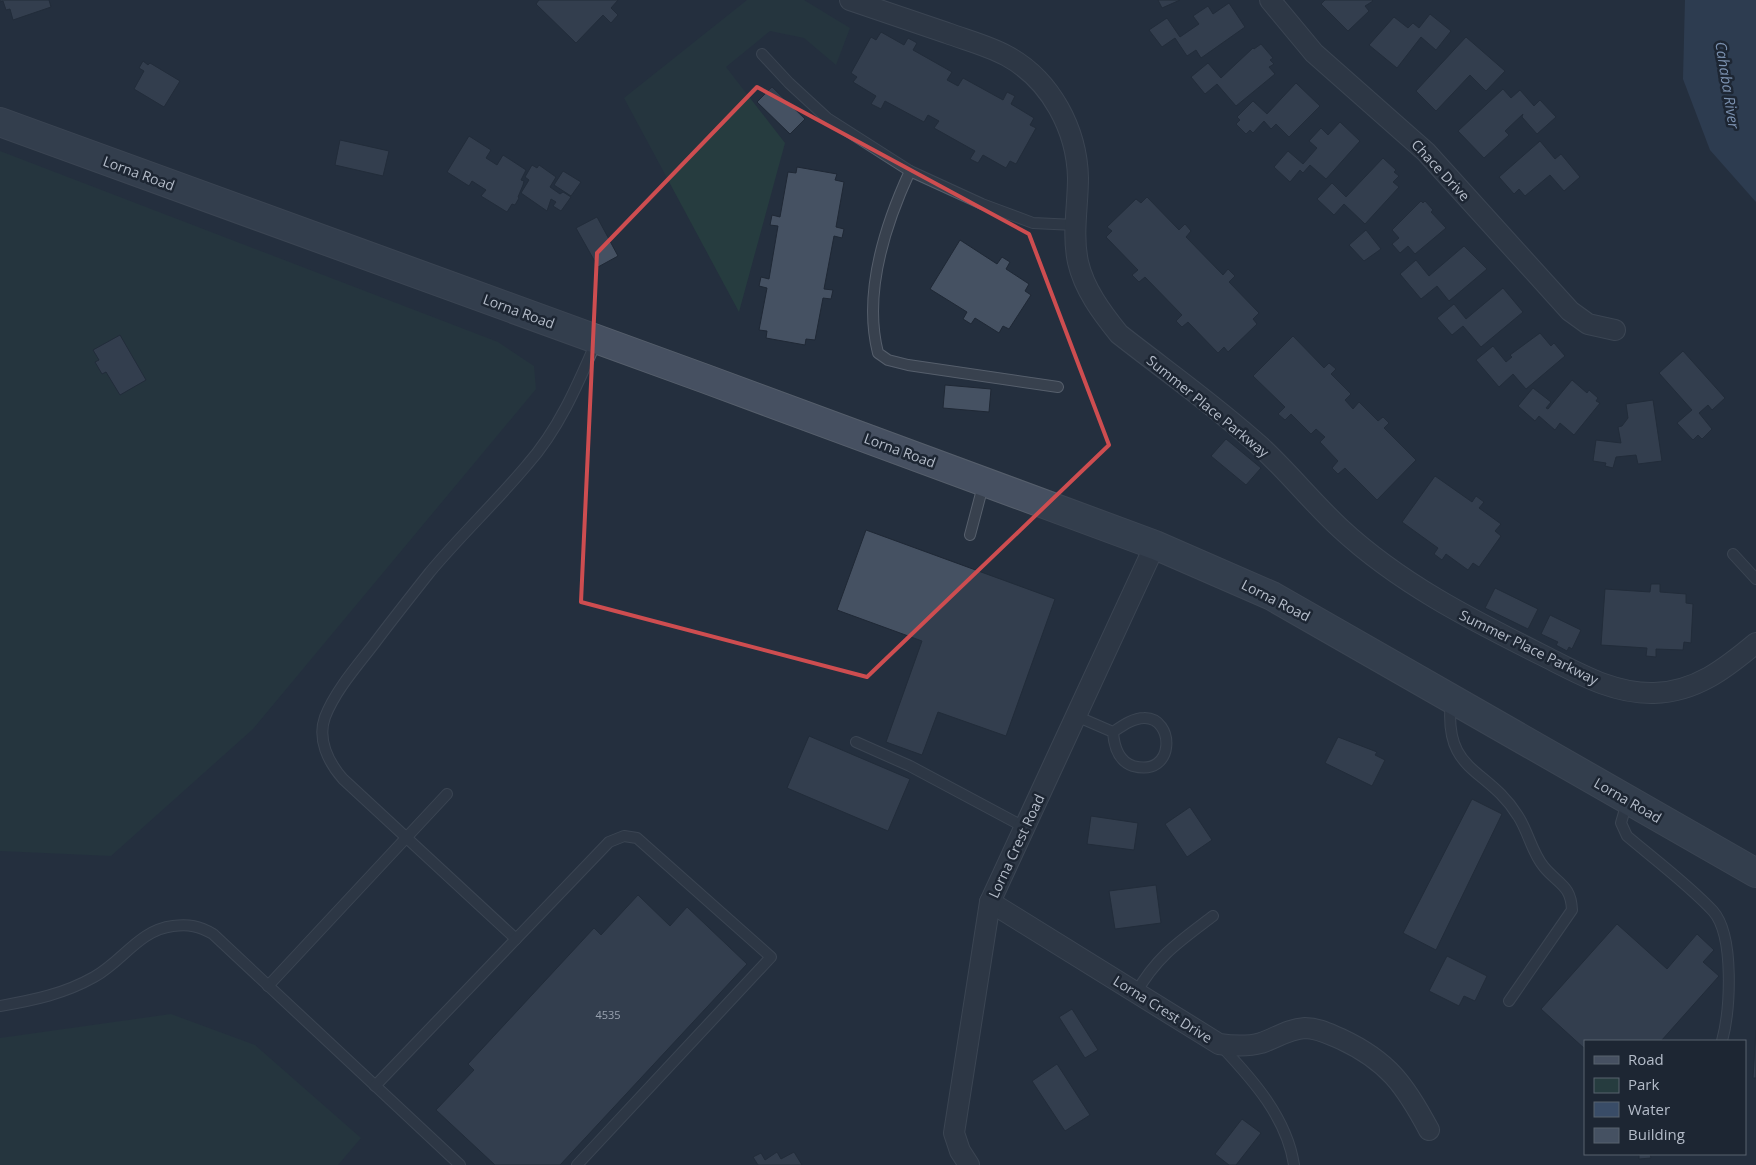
<svg xmlns="http://www.w3.org/2000/svg" width="1756" height="1165" viewBox="0 0 1756 1165" font-family="'Open Sans',sans-serif">
<style>
.green{fill:#263c3f}
.water{fill:#394c67}
.building{fill:#455162;stroke:#1f2835}
.lines{fill:none;stroke-linecap:round;stroke-linejoin:round}
.lane-casing{stroke:#565f6c;stroke-width:12}
.street-casing{stroke:#565f6c;stroke-width:22}
.secondary-casing{stroke:#565f6c;stroke-width:30}
.lane{stroke:#38414e;stroke-width:10}
.street{stroke:#38414e;stroke-width:20}
.secondary{stroke:#465061;stroke-width:28}
.marked{fill:none;stroke:#ce4d50;stroke-width:4;stroke-linejoin:round}
.labels{text-anchor:middle;dominant-baseline:central;stroke-width:5;stroke-linejoin:round;paint-order:stroke}
.number-label{font-size:11px;fill:#98a1af}
.street-label{font-size:14px;fill:#b4bcc9;stroke:#1d2633}
.water-label{font-size:15px;font-style:italic;fill:#7c92b1;stroke:#1d2633}
</style>
<rect width="100%" height="100%" fill="#242f3e"/>
<g class="green">
<path d="M747,0H804L850,28L836,65L804,38L770,31L726,67L785,143L739,312L624,98Z"/>
<path d="M0,151L498,342L534,366L536,389L253,729L111,856L0,851Z"/>
<path d="M171,1014L255,1045L361,1138L338,1165H0V1038Z"/>
</g>
<path class="water" d="M1685,0H1756V202L1710,150L1683,79Z"/>
<g class="building">
<path d="M0,0H49L51,7L13,20L10,9L6,10L3,1L0,2Z"/>
<path d="M539,0H618L611,8L618,15L611,23L603,15L576,43L536,4Z"/>
<path d="M1158,0H1180L1162,8Z"/>
<path d="M1325,0H1372L1373,1L1365,6L1369,11L1348,31L1321,4Z"/>
<path d="M1229,3L1245,27L1201,58L1196,50L1187,56L1175,38L1162,47L1149,30L1167,18L1180,37L1199,24L1193,16L1208,6L1213,14Z"/>
<path d="M1430,14L1451,31L1436,50L1421,37L1397,68L1369,45L1394,17L1408,28L1413,23L1419,28Z"/>
<path d="M881,32L904,45L908,38L917,43L913,50L952,72L947,80L958,86L963,78L1003,100L1007,92L1015,96L1011,104L1034,118L1030,125L1036,128L1016,164L1010,161L1006,168L983,155L978,163L970,159L975,151L934,128L939,121L928,115L924,122L885,101L881,109L871,104L876,96L853,82L857,77L851,73L871,37L876,40Z"/>
<path d="M1466,37L1505,71L1486,91L1470,75L1436,111L1416,91Z"/>
<path d="M1261,44L1273,58L1270,60L1274,64L1269,67L1275,74L1236,106L1217,84L1205,94L1191,77L1208,63L1221,78L1253,48L1254,49Z"/>
<path d="M143,61L148,65L150,63L180,81L164,107L134,89L144,71L139,68Z"/>
<path d="M1296,83L1320,106L1289,137L1276,124L1271,129L1264,121L1253,133L1250,130L1246,134L1236,124L1240,120L1237,117L1253,101L1267,114Z"/>
<path d="M772,87L805,119L790,134L757,102Z"/>
<path d="M1503,89L1511,98L1520,90L1534,106L1540,100L1556,117L1537,134L1522,117L1523,114L1505,131L1509,135L1484,158L1458,131Z"/>
<path d="M1340,122L1360,141L1326,179L1310,165L1303,173L1300,170L1290,182L1274,167L1288,151L1303,164L1317,148L1309,141L1321,128L1328,135Z"/>
<path d="M469,136L491,150L486,158L497,165L503,155L526,170L521,180L524,181L523,185L518,197L519,198L515,205L512,204L507,212L481,196L486,190L472,181L469,186L447,172Z"/>
<path d="M340,140L389,151L383,176L335,165Z"/>
<path d="M1540,141L1555,159L1561,154L1580,177L1564,191L1550,175L1525,196L1519,189L1514,194L1499,177Z"/>
<path d="M1383,158L1396,170L1394,172L1399,176L1393,182L1399,187L1365,224L1344,204L1334,215L1317,199L1332,183L1346,197Z"/>
<path d="M532,165L537,168L539,165L556,177L550,187L560,194L563,192L571,197L561,211L553,206L556,202L551,199L547,211L521,193L529,180L525,177Z"/>
<path d="M797,167L837,174L835,180L844,182L836,227L844,229L842,238L834,236L824,289L833,290L831,299L823,298L815,340L806,339L805,345L766,338L767,331L759,330L767,288L759,286L761,277L769,279L778,226L770,225L772,215L780,217L788,172L796,173Z"/>
<path d="M563,171L581,182L571,196L554,185Z"/>
<path d="M1147,197L1179,230L1185,224L1191,231L1186,237L1223,275L1228,269L1235,276L1229,282L1259,313L1253,319L1257,324L1228,352L1224,347L1218,353L1188,322L1182,327L1176,321L1182,315L1145,277L1139,282L1132,275L1138,270L1106,237L1112,231L1107,227L1136,199L1141,203Z"/>
<path d="M1421,201L1423,203L1425,201L1433,210L1431,212L1446,228L1415,254L1408,246L1400,253L1392,244L1399,238L1392,230Z"/>
<path d="M597,217L618,256L598,267L576,228Z"/>
<path d="M1366,230L1381,249L1364,261L1349,245Z"/>
<path d="M960,240L997,264L1002,257L1010,262L1006,269L1029,284L1025,291L1031,295L1009,329L1003,326L999,333L975,318L971,324L963,319L967,312L930,289Z"/>
<path d="M1464,246L1487,269L1449,301L1437,286L1421,299L1400,274L1416,260L1429,276Z"/>
<path d="M1503,288L1523,312L1481,347L1463,326L1452,335L1437,318L1454,304L1466,319Z"/>
<path d="M1540,333L1551,346L1554,343L1565,356L1526,389L1513,374L1499,387L1476,360L1493,346L1506,362L1512,357L1510,355Z"/>
<path d="M120,335L146,380L120,395L106,372L102,374L95,362L99,360L93,350Z"/>
<path d="M1293,336L1324,368L1329,363L1336,369L1331,374L1351,394L1345,400L1353,409L1359,402L1378,421L1383,417L1389,423L1384,428L1416,460L1377,500L1345,468L1338,474L1332,468L1338,461L1320,442L1325,437L1316,429L1311,434L1291,414L1285,420L1278,414L1285,407L1253,376Z"/>
<path d="M1683,351L1725,398L1712,410L1708,405L1699,413L1712,429L1702,439L1698,435L1693,440L1677,423L1692,410L1659,373Z"/>
<path d="M1572,380L1587,393L1589,390L1598,398L1596,401L1600,403L1574,435L1560,423L1555,430L1539,416L1535,421L1518,406L1533,388L1551,402L1546,408L1548,409Z"/>
<path d="M945,385L991,389L989,412L943,408Z"/>
<path d="M1653,400L1662,461L1638,464L1636,455L1616,457L1613,468L1605,466L1606,463L1593,461L1596,440L1621,443L1618,427L1622,426L1628,418L1626,404Z"/>
<path d="M1226,439L1261,468L1246,485L1211,456Z"/>
<path d="M1435,476L1472,502L1476,496L1484,502L1479,508L1501,524L1495,531L1501,536L1479,567L1473,563L1468,570L1446,554L1442,560L1434,554L1438,548L1402,522Z"/>
<path d="M866,530L1055,599L1006,736L938,712L922,755L886,742L922,641L837,610Z"/>
<path d="M1651,584H1660V592L1686,594V603L1693,604L1691,643L1684,642L1683,650L1656,649V657L1646,656L1647,648L1601,645L1605,589L1650,592Z"/>
<path d="M1495,588L1538,609L1528,629L1485,608Z"/>
<path d="M1550,615L1581,630L1572,649L1569,647L1567,651L1556,645L1558,642L1541,634Z"/>
<path d="M809,736L910,779L888,831L787,788Z"/>
<path d="M1338,737L1377,752L1375,755L1385,760L1372,786L1325,763Z"/>
<path d="M1472,799L1502,814L1436,950L1403,933Z"/>
<path d="M1190,807L1212,840L1187,857L1165,824Z"/>
<path d="M1091,816L1138,823L1134,850L1087,844Z"/>
<path d="M1156,885L1161,923L1115,929L1109,891Z"/>
<path d="M638,895L670,926L687,907L747,964L560,1165H495L436,1110L474,1070L468,1064L594,928L601,935Z"/>
<path d="M1617,924L1667,969L1697,934L1714,950L1703,962L1719,976L1661,1041H1585V1049L1541,1009Z"/>
<path d="M1447,956L1487,976L1475,1001L1464,996L1459,1006L1429,991Z"/>
<path d="M1072,1009L1098,1050L1085,1058L1059,1017Z"/>
<path d="M1756,1030V1078H1753Z"/>
<path d="M1057,1064L1090,1115L1065,1131L1032,1081Z"/>
<path d="M1242,1119L1261,1133L1236,1165H1229L1215,1154Z"/>
<path d="M777,1152L781,1159L794,1152L802,1165H758L753,1157L761,1153L765,1160Z"/>
<path d="M1639,1154H1650L1651,1158L1639,1159Z"/>
</g>
<g class="lines">
<defs>
<g id="lane">
<path d="M762,54L789,83L827,118L910,171"/>
<path d="M1058,387L908,365L888,360L878,353C863,294 885,225 910,171L982,204L1033,223L1075,225"/>
<path d="M970,535L984,482"/>
<path d="M1733,554L1756,579"/>
<path d="M1451,700C1443,774 1487,766 1518,816C1528,831 1532,853 1544,867C1558,884 1571,885 1572,910L1509,1001"/>
<path d="M1076,716L1113,732C1122,726 1133,718 1144,718C1175,717 1176,778 1133,766C1118,761 1114,746 1113,732"/>
<path d="M856,742L910,766L1024,827"/>
<path d="M1627,802L1621,823L1627,836C1653,858 1690,886 1713,911C1735,936 1730,1011 1722,1041"/>
<path d="M516,939L343,779C328,762 317,739 325,717C335,691 357,666 374,644C392,620 411,596 430,572C461,535 496,502 527,465C559,429 578,384 597,340"/>
<path d="M268,986L447,794"/>
<path d="M1136,993C1157,956 1180,941 1213,916"/>
<path d="M0,1006C34,1000 64,994 94,977C123,961 139,930 173,926C189,924 199,926 213,934L460,1165"/>
<path d="M1222,1047C1253,1080 1287,1118 1294,1165"/>
<path d="M375,1086L609,842L624,836L637,838L771,957L577,1165"/>
</g>
<g id="street">
<path d="M850,0C882,11 914,22 947,33C966,40 989,46 1007,56C1051,80 1077,130 1078,178C1078,206 1072,234 1078,262C1084,289 1102,313 1119,334C1166,371 1216,406 1261,447C1289,473 1312,502 1340,528C1399,583 1470,619 1542,655C1578,673 1613,694 1654,693C1696,692 1726,668 1756,643"/>
<path d="M1270,0L1314,53L1426,152L1570,311L1588,324L1615,330"/>
<path d="M990,902L1219,1044C1233,1046 1247,1047 1261,1043C1276,1038 1288,1029 1305,1028C1318,1028 1329,1034 1341,1039C1388,1061 1405,1085 1429,1130"/>
<path d="M969,1165L960,1151L954,1133L990,902L1155,545"/>
</g>
<path id="secondary" d="M0,122L706,379L1155,545L1272,596L1756,873"/>
</defs>
<use href="#lane" class="lane-casing"/>
<use href="#street" class="street-casing"/>
<use href="#secondary" class="secondary-casing"/>
<use href="#lane" class="lane"/>
<use href="#street" class="street"/>
<use href="#secondary" class="secondary"/>
</g>
<path d="M0 0H1756V1165H0ZM757,87L1029,234L1109,445L867,677L581,602L597,253Z" fill="#242f3e" fill-opacity=".55" fill-rule="evenodd"/>
<path class="marked" d="M757,87L1029,234L1109,445L867,677L581,602L597,253Z"/>
<g class="labels">
<g class="number-label">
<text x="608" y="1014">4535</text>
</g>
<g class="street-label">
<text transform="translate(1441 170) rotate(47)">Chace Drive</text>
<text transform="translate(139 173) rotate(20)">Lorna Road</text>
<text transform="translate(519 311) rotate(20)">Lorna Road</text>
<text transform="translate(1208 406) rotate(39)">Summer Place Parkway</text>
<text transform="translate(900 450) rotate(20)">Lorna Road</text>
<text transform="translate(1276 600) rotate(27)">Lorna Road</text>
<text transform="translate(1529 647) rotate(26)">Summer Place Parkway</text>
<text transform="translate(1628 800) rotate(30)">Lorna Road</text>
<text transform="translate(1016 846) rotate(-65)">Lorna Crest Road</text>
<text transform="translate(1163 1009) rotate(32)">Lorna Crest Drive</text>
</g>
<g class="water-label">
<text transform="translate(1728 85) rotate(81)">Cahaba River</text>
</g>
</g>
<rect x="1584" y="1040" width="162" height="115" fill="#1d2633" stroke="#59626f"/>
<rect x="1594" y="1056" width="25" height="8" fill="#465061" stroke="#59626f"/>
<text x="1628" y="1065" font-size="15" fill="#b4bcc9">Road</text>
<rect x="1594" y="1078" width="25" height="15" fill="#263c3f" stroke="#59626f"/>
<text x="1628" y="1090" font-size="15" fill="#b4bcc9">Park</text>
<rect x="1594" y="1102" width="25" height="15" fill="#394c67" stroke="#59626f"/>
<text x="1628" y="1115" font-size="15" fill="#b4bcc9">Water</text>
<rect x="1594" y="1128" width="25" height="15" fill="#455162" stroke="#59626f"/>
<text x="1628" y="1140" font-size="15" fill="#b4bcc9">Building</text>
</svg>
